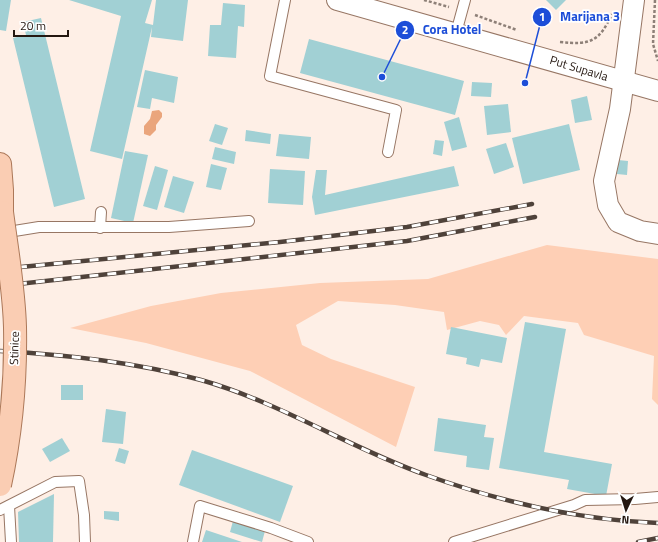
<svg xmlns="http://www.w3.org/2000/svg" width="658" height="542" viewBox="0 0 658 542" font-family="'Titillium Web',sans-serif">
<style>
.green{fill:#fecfb5}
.water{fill:#eaa57c}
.building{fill:#a1d0d4}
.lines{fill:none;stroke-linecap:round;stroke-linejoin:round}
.service-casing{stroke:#977664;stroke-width:12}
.minor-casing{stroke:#977664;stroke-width:22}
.primary-casing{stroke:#ac7859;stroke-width:24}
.path{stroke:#8e8078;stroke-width:2.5;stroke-dasharray:3 2;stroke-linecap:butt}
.service{stroke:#fff;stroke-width:10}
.minor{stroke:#fff;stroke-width:20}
.primary{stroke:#facdb3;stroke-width:22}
.rail-casing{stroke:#4f423a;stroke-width:4.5}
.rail{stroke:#fff;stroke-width:3;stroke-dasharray:9;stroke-linecap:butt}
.primary-bridge-casing{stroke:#ac7859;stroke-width:24;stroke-linecap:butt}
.primary-bridge{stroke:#facdb3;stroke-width:22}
.labels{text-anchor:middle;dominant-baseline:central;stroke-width:3.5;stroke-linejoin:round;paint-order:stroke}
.street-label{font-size:12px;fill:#241710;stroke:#fff}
.leader{fill:none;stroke:#1d4ed8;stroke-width:1.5}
.callout-dot{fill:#1d4ed8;stroke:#fff;stroke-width:1.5}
.mark-label{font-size:12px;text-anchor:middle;font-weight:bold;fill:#fff}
.callout-label{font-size:13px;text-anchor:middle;font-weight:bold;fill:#1d4ed8;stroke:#fff;stroke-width:3.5;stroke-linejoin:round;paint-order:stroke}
</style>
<rect width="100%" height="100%" fill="#feefe6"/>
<path class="green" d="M547,245L658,259V405L652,399L654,356L584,335L578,323L524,316L506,335L499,325L480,321L447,330L444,312L395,305L338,301L296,325L302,345L331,359L415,387L396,447L250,371L146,343L70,328L151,306L221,293L320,283L428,279Z"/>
<path class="water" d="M159,110L162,113V117L156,125V130L150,136L144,134V126L150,119L152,111Z"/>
<g class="building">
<path d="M0,0H11L6,31L0,30Z"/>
<path d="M69,0H152L145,23L153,25L156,0H188L183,41L151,37L152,27L122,159L90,151L121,16Z"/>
<path d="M546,0H566L556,10Z"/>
<path d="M223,3L245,5L244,27L238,26L236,58L208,56L210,25H221Z"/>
<path d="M41,18L85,199L54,207L13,38L26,35L23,22Z"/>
<path d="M309,39L464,81L455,115L300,73Z"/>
<path d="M145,70L178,77L174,103L152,98L150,109L137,107Z"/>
<path d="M472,82L492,83L491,97L471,96Z"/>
<path d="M587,96L592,120L575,123L571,100Z"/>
<path d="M508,104L511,132L487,135L484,106Z"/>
<path d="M459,117L467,147L452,151L444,122Z"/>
<path d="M215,124L228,128L222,145L209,141Z"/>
<path d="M569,124L580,170L523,184L512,138Z"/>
<path d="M246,130L271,134L270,144L245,141Z"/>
<path d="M279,134L311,137L309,159L276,156Z"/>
<path d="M435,140L444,141L442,156L433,154Z"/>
<path d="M506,143L514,167L494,174L486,149Z"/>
<path d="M215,147L236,152L234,164L212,159Z"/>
<path d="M125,151L148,155L133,223L111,218Z"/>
<path d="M618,160L628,161L627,175L617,174Z"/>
<path d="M211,164L227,168L221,190L206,187Z"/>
<path d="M155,166L168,170L157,210L143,206Z"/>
<path d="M454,166L459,186L315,215L312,197L316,170H327L325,195Z"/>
<path d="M270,169L305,171L303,205L268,203Z"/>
<path d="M173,176L194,182L184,213L164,207Z"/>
<path d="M525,322L566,329L544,452L612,464L606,496L567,489L569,480L499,468Z"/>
<path d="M451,327L507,338L502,363L481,359L479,367L466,364L467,358L446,354Z"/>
<rect x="61" y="385" width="22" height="15"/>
<path d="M106,409L126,412L123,444L102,442Z"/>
<path d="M438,418L486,425L484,437L494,438L489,470L466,467L467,456L434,451Z"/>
<path d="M62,438L70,451L50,462L42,449Z"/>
<path d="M119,448L129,451L125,464L115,461Z"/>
<path d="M192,450L293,486L280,522L179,485Z"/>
<path d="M54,494L53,542H19L18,512Z"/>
<path d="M104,511L119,512V521L104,519Z"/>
<path d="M233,521L265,531L262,542L230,532Z"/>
<path d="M206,530L242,542H202Z"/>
</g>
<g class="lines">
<defs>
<g id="service">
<path d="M285,0L270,76L396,110L388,152"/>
<path d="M456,33L465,0"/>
<path d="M100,228L101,212"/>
<path d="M2,233L39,227H169L249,221"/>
<path d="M9,506L11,542"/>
<path d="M0,510L55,482L79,481L84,515L85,542"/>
<path d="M193,542L200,506L271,528L308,542"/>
<path d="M454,542L574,505L585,500L635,499L658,497"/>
</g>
<g id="minor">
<path d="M337,0L658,91"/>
<path d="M634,0L620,109L604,181L608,205L618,222L640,231L658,234"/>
</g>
<path id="primary" d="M0,164L2,190V212"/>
</defs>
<use href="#service" class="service-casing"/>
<use href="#minor" class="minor-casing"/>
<use href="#primary" class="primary-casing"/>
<g class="path">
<path d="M424,0L449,7"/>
<path d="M655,0L653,44L658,61"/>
<path d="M475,15L517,30"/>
<path d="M560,42C591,45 599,42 612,14"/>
</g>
<use href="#service" class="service"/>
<use href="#minor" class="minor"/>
<use href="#primary" class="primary"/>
<defs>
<g id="rail">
<path d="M0,269L280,242L407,227L532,204"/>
<path d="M0,286L407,241L535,217"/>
<path d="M0,351C68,355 135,362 201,380C279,402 350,448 426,475C501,502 579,520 658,523"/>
<path d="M638,542L658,538"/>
</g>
</defs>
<use href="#rail" class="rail-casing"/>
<use href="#rail" class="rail"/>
<defs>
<path id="primary-bridge" d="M0,485C11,434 16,379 15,327C14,289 7,250 2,212"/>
</defs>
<use href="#primary-bridge" class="primary-bridge-casing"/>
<use href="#primary-bridge" class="primary-bridge"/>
</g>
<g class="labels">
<g class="street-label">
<text transform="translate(579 68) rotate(17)">Put Supavla</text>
<text transform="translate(14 348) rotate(-88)">Stinice</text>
</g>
</g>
<path class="leader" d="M525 83L542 17M382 77L405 30"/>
<g class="callout-dot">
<circle cx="525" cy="83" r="4"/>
<circle cx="382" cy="77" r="4"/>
<circle cx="542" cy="17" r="10"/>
<circle cx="405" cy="30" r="10"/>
</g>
<g class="mark-label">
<text x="542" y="21">1</text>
<text x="405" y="34">2</text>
</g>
<g class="callout-label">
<text x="590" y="21">Marijana 3</text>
<text x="452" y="34">Cora Hotel</text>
</g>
<g transform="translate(626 510) rotate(184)" stroke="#ffffff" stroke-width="3" paint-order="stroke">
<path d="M0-3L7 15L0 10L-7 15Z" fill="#241710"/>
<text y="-6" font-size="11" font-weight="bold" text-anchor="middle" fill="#241710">N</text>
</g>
<path d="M14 30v6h54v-6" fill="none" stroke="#241710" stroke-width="2"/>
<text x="20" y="30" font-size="12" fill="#241710" stroke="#ffffff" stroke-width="3" paint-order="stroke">20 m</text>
</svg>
